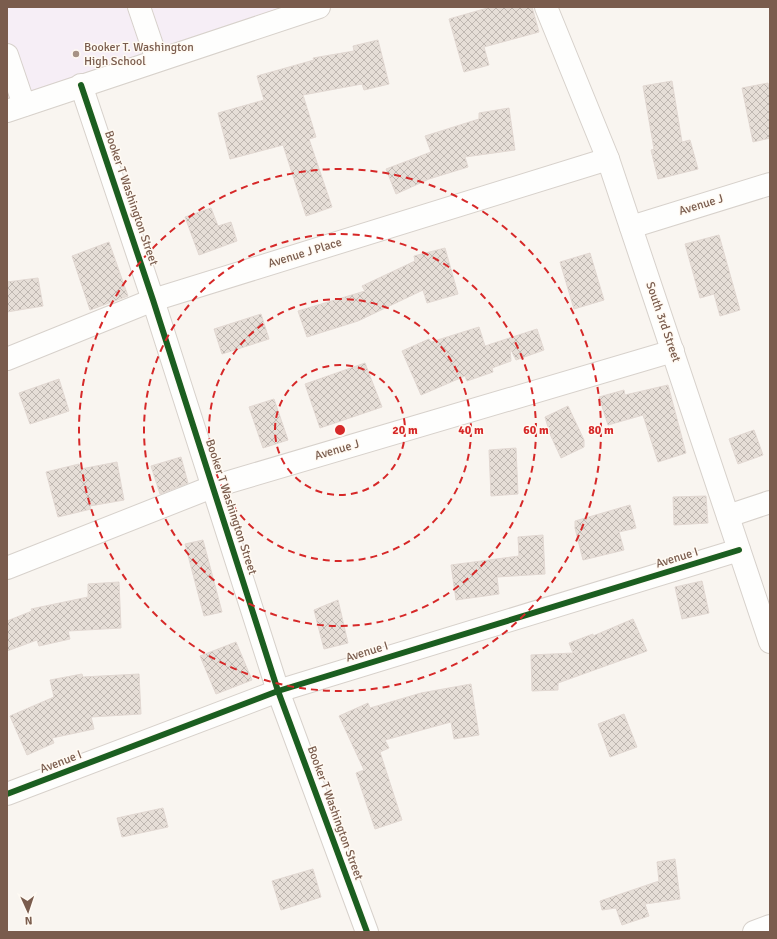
<svg xmlns="http://www.w3.org/2000/svg" width="777" height="939" viewBox="0 0 777 939" font-family="Signika,sans-serif">
<style>
.education{fill:#f6eef6}
.building{fill:url(#building-cross-hatch);stroke:#e2d8d2}
.lines{fill:none;stroke-linecap:round;stroke-linejoin:round}
.minor-casing{stroke:#d7d1cb;stroke-width:24}
.minor{stroke:#fefefd;stroke-width:22}
.cycleway-casing{stroke:#fffaf3;stroke-width:8}
.cycleway{stroke:#1b5e20;stroke-width:6}
.ring{fill:none;stroke:#d62828;stroke-width:2;stroke-dasharray:7 5}
.poi-dot{fill:#a69286;stroke:#fffaf3;stroke-width:1.5}
.labels{text-anchor:middle;dominant-baseline:central;stroke-width:3;stroke-linejoin:round;paint-order:stroke}
.poi-label{font-size:12px;fill:#7a5c4d;stroke:#fffaf3;text-anchor:start}
.street-label{font-size:12px;fill:#7a5c4d;stroke:#fffaf3}
.centre{fill:#d62828;stroke:#fffaf3;stroke-width:2}
.ring-label{font-size:12px;text-anchor:middle;font-weight:bold;fill:#d62828;stroke:#fffaf3;stroke-width:3;stroke-linejoin:round;paint-order:stroke}
</style>
<defs>
<pattern id="building-cross-hatch" width="8" height="8" patternUnits="userSpaceOnUse"><rect width="8" height="8" fill="#e6ded7"/><path d="M0 0l8 8M0 8l8-8" fill="none" stroke="#bfb7b1"/></pattern>
</defs>
<rect width="100%" height="100%" fill="#f9f5f0"/>
<path class="education" d="M7,7H284L7,100Z"/>
<g class="building">
<path d="M491,7H532L539,32L484,47L489,65L464,72L449,19Z"/>
<path d="M378,40L389,84L364,90L362,84L303,95L316,137L309,139L332,207L306,216L283,145L230,159L218,113L264,100L257,76L314,60L313,58L354,51L353,46Z"/>
<path d="M672,81L682,142L690,140L698,169L658,179L651,150L654,149L643,86Z"/>
<path d="M768,83L770,93V138L753,142L742,88Z"/>
<path d="M509,108L515,150L465,157L468,167L429,179L396,194L386,169L431,152L425,136L479,119V113Z"/>
<path d="M211,208L218,226L231,222L237,241L199,255L185,217Z"/>
<path d="M719,235L740,310L720,316L714,294L700,298L685,244Z"/>
<path d="M109,242L128,296L90,310L72,256Z"/>
<path d="M445,248L458,294L427,303L423,290L358,321L307,337L298,311L365,291L362,286L415,261L414,256Z"/>
<path d="M590,253L604,300L574,309L560,262Z"/>
<path d="M38,278L43,306L7,312V282Z"/>
<path d="M261,314L269,339L222,354L214,329Z"/>
<path d="M479,327L485,346L537,329L544,350L516,360L510,348L511,361L492,368L493,372L467,381L465,376L421,395L402,351L429,339L431,342Z"/>
<path d="M365,363L382,407L320,428L305,384Z"/>
<path d="M59,379L69,411L30,424L19,393Z"/>
<path d="M668,385L686,453L658,462L643,415L608,425L599,397L624,390L625,395Z"/>
<path d="M274,399L288,440L263,448L249,407Z"/>
<path d="M568,406L584,440V447L561,458L550,434L545,417Z"/>
<path d="M754,430L763,455L738,464L729,439Z"/>
<path d="M516,448L518,494L491,496L489,450Z"/>
<path d="M181,457L188,483L160,494L151,466Z"/>
<path d="M117,462L124,500L90,506L91,509L58,517L46,472L79,464L81,469Z"/>
<path d="M706,496L708,523L674,525L673,497Z"/>
<path d="M630,505L636,528L619,532L624,550L583,560L575,528V521Z"/>
<path d="M543,535L545,574L497,577L499,594L456,600L451,565L519,556L518,537Z"/>
<path d="M203,540L222,612L204,616L185,544Z"/>
<path d="M702,581L709,613L682,619L675,587Z"/>
<path d="M119,582L121,628L68,631L70,639L39,646L37,640L7,651V621L32,611L31,609L88,597V584Z"/>
<path d="M338,600L348,643L324,649L314,610Z"/>
<path d="M633,619L647,651L558,683V690L532,691L531,655L573,653L569,643L593,634V636Z"/>
<path d="M236,642L252,680L216,694L200,656Z"/>
<path d="M82,674L83,677L139,674L141,714L91,717L94,729L52,738L54,743L27,755L10,716L54,697L50,680Z"/>
<path d="M471,684L479,735L454,739L451,722L385,740L389,748L380,752L402,820L375,829L356,773L364,770L339,716L368,703L370,708L421,693Z"/>
<path d="M624,714L637,747L610,757L598,724Z"/>
<path d="M163,808L168,827L122,837L117,818Z"/>
<path d="M675,859L680,899L645,904L649,916L622,925L616,908L602,910L600,901L659,881L657,862Z"/>
<path d="M313,869L321,897L281,910L272,881Z"/>
</g>
<g class="lines">
<defs>
<g id="minor">
<path d="M139,7L157,60"/>
<path d="M546,7L608,159L770,642"/>
<path d="M7,55L24,105"/>
<path d="M81,85L153,300L278,691L367,932"/>
<path d="M7,111L319,7"/>
<path d="M631,227L770,184"/>
<path d="M7,359L153,300L608,159"/>
<path d="M728,516L770,502"/>
<path d="M7,568L212,487L673,351"/>
<path d="M7,794L278,691L739,550"/>
<path d="M754,932L770,926"/>
</g>
</defs>
<use href="#minor" class="minor-casing"/>
<use href="#minor" class="minor"/>
<defs>
<g id="cycleway">
<path d="M81,85L153,300L278,691L367,932"/>
<path d="M7,794L278,691L739,550"/>
</g>
</defs>
<use href="#cycleway" class="cycleway-casing"/>
<use href="#cycleway" class="cycleway"/>
</g>
<g class="ring">
<circle cx="340" cy="430" r="65"/>
<circle cx="340" cy="430" r="131"/>
<circle cx="340" cy="430" r="196"/>
<circle cx="340" cy="430" r="261"/>
</g>
<circle class="poi-dot" cx="76" cy="54" r="4"/>
<g class="labels">
<g class="poi-label">
<text x="84" y="47">Booker T. Washington<tspan x="84" dy="14">High School</tspan></text>
</g>
<g class="street-label">
<text transform="translate(131 198) rotate(71)">Booker T Washington Street</text>
<text transform="translate(701 205) rotate(-17)">Avenue J</text>
<text transform="translate(305 253) rotate(-17)">Avenue J Place</text>
<text transform="translate(663 322) rotate(71)">South 3rd Street</text>
<text transform="translate(337 450) rotate(-16)">Avenue J</text>
<text transform="translate(231 507) rotate(72)">Booker T Washington Street</text>
<text transform="translate(677 558) rotate(-17)">Avenue I</text>
<text transform="translate(367 652) rotate(-17)">Avenue I</text>
<text transform="translate(61 762) rotate(-21)">Avenue I</text>
<text transform="translate(335 813) rotate(70)">Booker T Washington Street</text>
</g>
</g>
<circle cx="340" cy="430" r="6" class="centre"/>
<g class="ring-label">
<text x="405" y="434">20 m</text>
<text x="471" y="434">40 m</text>
<text x="536" y="434">60 m</text>
<text x="601" y="434">80 m</text>
</g>
<rect width="777" height="939" fill="none" stroke="#7a5c4d" stroke-width="16"/>
<g transform="translate(28 911) rotate(177)" stroke="#fffaf3" stroke-width="3" paint-order="stroke">
<path d="M0-3L7 15L0 10L-7 15Z" fill="#7a5c4d"/>
<text y="-6" font-size="11" font-weight="bold" text-anchor="middle" fill="#7a5c4d">N</text>
</g>
</svg>
